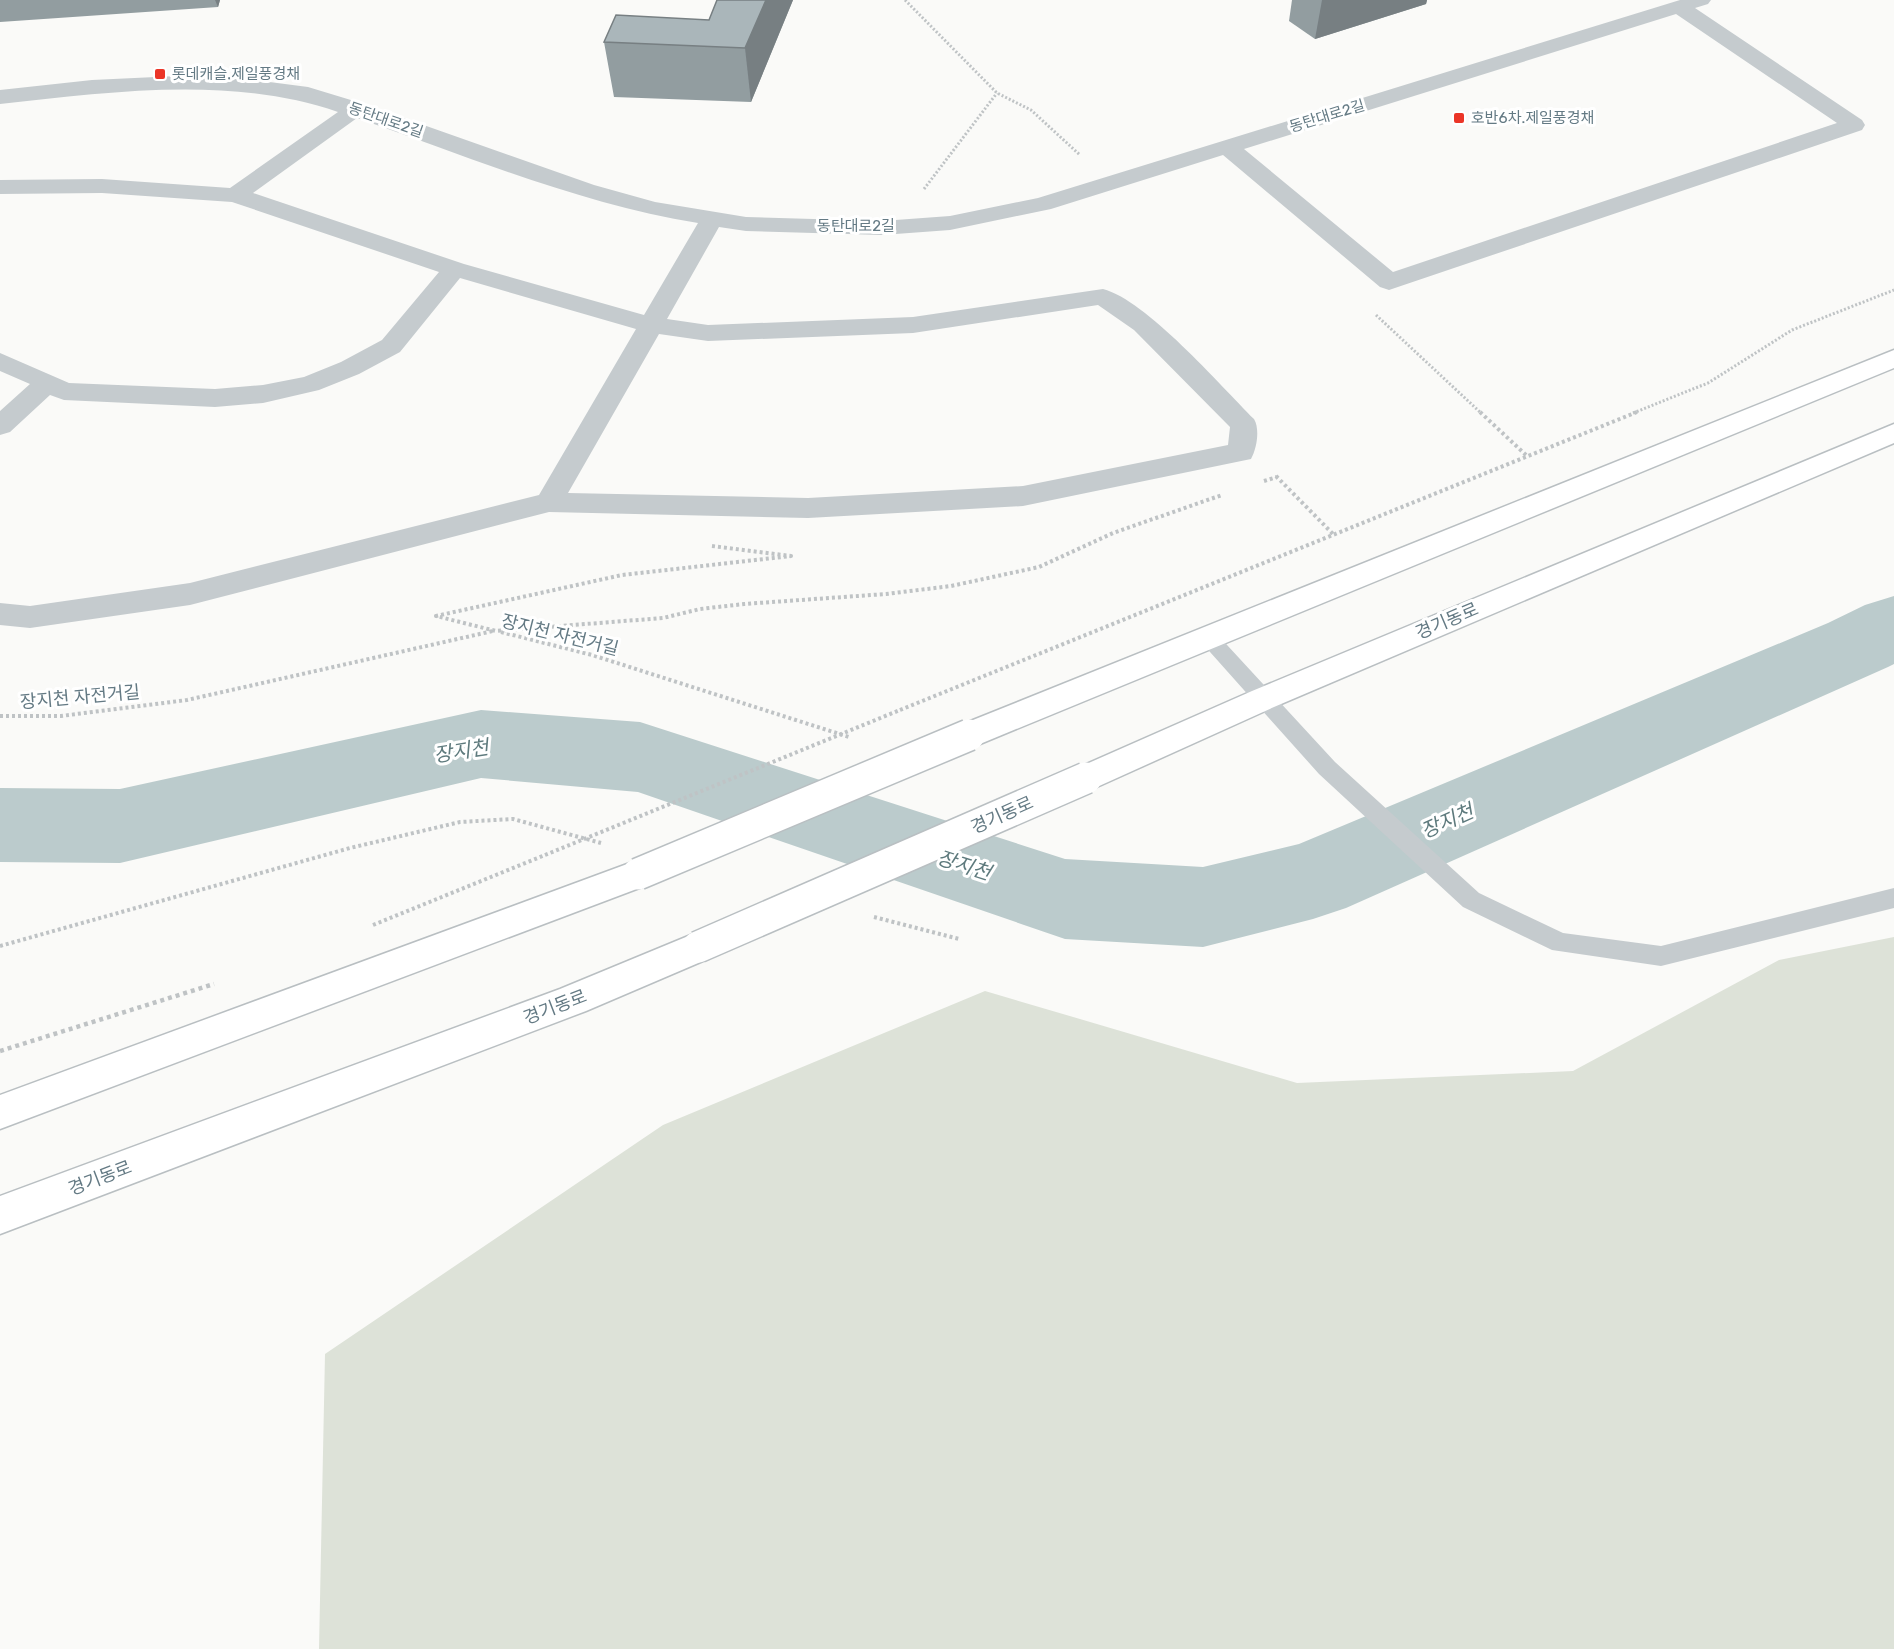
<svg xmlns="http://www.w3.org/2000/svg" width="1894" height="1649" viewBox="0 0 1894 1649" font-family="Rubik,'Noto Sans KR',sans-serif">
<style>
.green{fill:#dde2d8}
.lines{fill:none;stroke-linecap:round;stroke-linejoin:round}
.river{fill:#bbcbcc;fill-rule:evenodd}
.primary-casing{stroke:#b9bfc2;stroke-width:3}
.path-far2{stroke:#bfc3c5;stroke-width:3;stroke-dasharray:2 2;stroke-linecap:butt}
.path-far1{stroke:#bfc3c5;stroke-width:4;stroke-dasharray:3 3;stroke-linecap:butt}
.path{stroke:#bfc3c5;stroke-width:4.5;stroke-dasharray:4 4;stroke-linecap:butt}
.service{fill:#c5cbce;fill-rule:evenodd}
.minor{fill:#c5cbce;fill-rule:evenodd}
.primary{fill:#fff;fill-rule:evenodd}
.primary-bridge-casing{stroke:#b9bfc2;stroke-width:34;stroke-linecap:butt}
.path-bridge{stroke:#bfc3c5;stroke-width:4;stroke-dasharray:3 3;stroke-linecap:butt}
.primary-bridge{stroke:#fff;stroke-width:31}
.wall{fill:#929da0}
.shaded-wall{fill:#777f82}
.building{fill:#aab6ba;stroke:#777f82;stroke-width:1.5}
.poi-dot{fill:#eb3527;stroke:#fff;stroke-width:2}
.labels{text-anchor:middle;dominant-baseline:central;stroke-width:6;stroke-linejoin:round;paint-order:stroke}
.far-poi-label{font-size:15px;fill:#647a84;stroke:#fff;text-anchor:start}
.far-street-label{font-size:15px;fill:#647a84;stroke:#fff}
.street-label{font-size:18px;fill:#647a84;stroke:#fff}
.water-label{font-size:20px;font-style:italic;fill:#5e7a7d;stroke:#fff}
</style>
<rect width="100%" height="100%" fill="#fafaf8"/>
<path class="green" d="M1894,937V1649H319L325,1354L663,1125L985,991L1297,1083L1573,1071L1779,960Z"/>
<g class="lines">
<path class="river" d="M1894,596V664L1888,667L1346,908L1313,919L1203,947L1065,939L638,792L481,778L120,863L0,862V788L120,789L481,710L640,722L1065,859L1203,867L1299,844L1828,623L1865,605Z"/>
<defs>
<g id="primary">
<path d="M1894,350V368L980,744L969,747L958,744L953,735L958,726Z"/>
<path d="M1894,424V443L1274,707L1097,787L1086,791L1075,787L1070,778L1075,769L1252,691Z"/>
<path d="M638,860L650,864L655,874L650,884L0,1129V1095Z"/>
<path d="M698,932L710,936L715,947L710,958L586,1011L0,1234V1196L560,989Z"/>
</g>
</defs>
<use href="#primary" class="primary-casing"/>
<g class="path-far2">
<path d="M905,0L997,93L1031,110L1080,155"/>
<path d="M924,189L997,93"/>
<path d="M1376,315L1481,413"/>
<path d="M1633,413L1708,383L1792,330L1894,290"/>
</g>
<g class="path-far1">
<path d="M1480,412L1527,456"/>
<path d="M1276,476L1333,534"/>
<path d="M1264,481L1277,477"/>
<path d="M712,546L791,556L622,575L436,616L496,631L663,618L700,609L744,604L886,594L951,586L1039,567L1113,533L1222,495"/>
<path d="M501,632L592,655L849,737"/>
<path d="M900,710L1637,412"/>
<path d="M0,716H61L187,700L493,631"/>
<path d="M874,917L959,939"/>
<path d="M373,925L545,855"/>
<path d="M0,946L350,848L460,822L513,819L601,843"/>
</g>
<path class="path" d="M0,1051L214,984"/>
<path class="service" d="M1209,630L1216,633L1335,762L1479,893L1563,933L1661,946L1894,888V908L1661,966L1552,950L1463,907L1319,774L1202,643L1199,638L1202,633Z"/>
<path class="minor" d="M1680,0H1711L1708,4L1695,8L1862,120L1865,125L1862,130L1389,290L1380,287L1223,155L1051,209L950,230L882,235L746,231L719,227L667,319L708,325L913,317L1103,289C1146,300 1220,385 1254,419C1260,429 1257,448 1251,459L1023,506L808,518L549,512L190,605L30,628L0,625V603L30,606L190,583L539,495L636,329L460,278L400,352L359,374L319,390L263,403L215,407L64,400L50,395L10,432L0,435V411L30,384L0,371V353L69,383L215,389L263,385L304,377L341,362L382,340L439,272L232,202L102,193L0,194V180L102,179L230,188L338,112C231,75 110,92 0,104V90L92,80L177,76L246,79L308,87L364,104L594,185L655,202L746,217L882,221L950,216L1038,198ZM1676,14L1837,123L1393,272L1244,149ZM357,118C469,157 581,204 698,223L644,315L464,264L253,193ZM1098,305L1134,330L1230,427L1228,445L1023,486L808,498L568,493L659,334L708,341L913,333Z"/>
<use href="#primary" class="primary"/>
<defs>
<g id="primary-bridge">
<path d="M638,874L969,735"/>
<path d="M698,947L1086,778"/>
</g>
</defs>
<use href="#primary-bridge" class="primary-bridge-casing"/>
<path class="path-bridge" d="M545,855L900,710"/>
<use href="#primary-bridge" class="primary-bridge"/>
</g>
<g class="wall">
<path d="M0,0H220L218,7L0,22Z"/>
<path d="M717,0H793L751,102L614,97L604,42L709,20Z"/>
<path d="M1292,0H1427L1426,4L1315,39L1289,21Z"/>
</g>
<g class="shaded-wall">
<path d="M215,0H220L218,7Z"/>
<path d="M766,0H793L751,102L745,48Z"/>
<path d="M1322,0H1427L1426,4L1315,39Z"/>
</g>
<path class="building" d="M717,0H766L745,48L604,42L616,15L709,20Z"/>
<g class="poi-dot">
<rect x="154" y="68" width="12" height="12" rx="3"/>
<rect x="1453" y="112" width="12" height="12" rx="3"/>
</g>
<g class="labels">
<g class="far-poi-label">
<text x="172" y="74">롯데캐슬.제일풍경채</text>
<text x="1471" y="118">호반6차.제일풍경채</text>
</g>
<g class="far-street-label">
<text transform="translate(1327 116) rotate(-17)">동탄대로2길</text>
<text transform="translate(386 120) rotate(19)">동탄대로2길</text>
<text x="856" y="226">동탄대로2길</text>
</g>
<g class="street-label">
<text transform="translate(1447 621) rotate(-23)">경기동로</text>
<text transform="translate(560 635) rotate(14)">장지천 자전거길</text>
<text transform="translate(80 697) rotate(-5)">장지천 자전거길</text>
<text transform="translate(1002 815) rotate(-24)">경기동로</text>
<text transform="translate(555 1007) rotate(-21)">경기동로</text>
<text transform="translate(100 1178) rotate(-21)">경기동로</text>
</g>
<g class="water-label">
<text transform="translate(461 751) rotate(-9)">장지천</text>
<text transform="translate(1447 821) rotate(-24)">장지천</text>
<text transform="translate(964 865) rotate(18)">장지천</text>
</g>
</g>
</svg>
